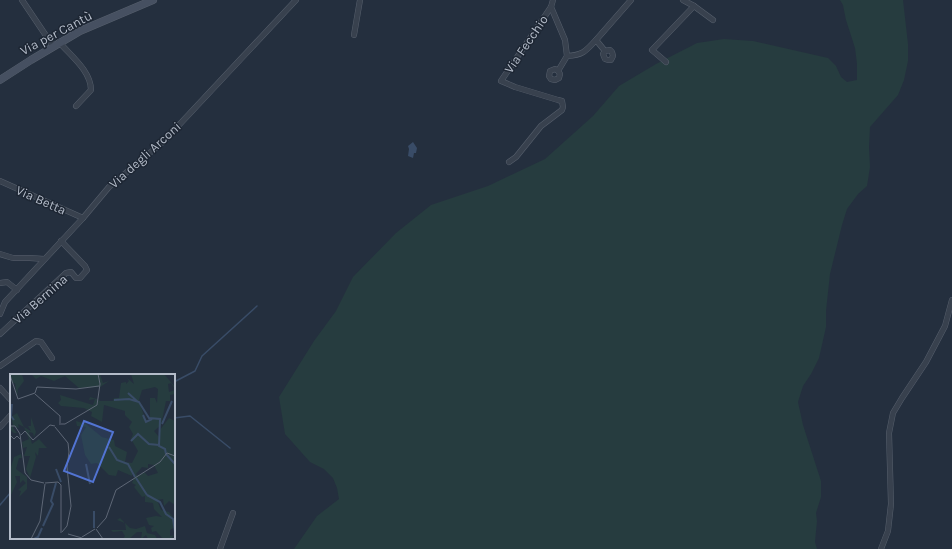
<svg xmlns="http://www.w3.org/2000/svg" width="952" height="549" viewBox="0 0 952 549" font-family="Karla,sans-serif">
<style>
.green{fill:#263c3f}
.water{fill:#394c67}
.lines{fill:none;stroke-linecap:round;stroke-linejoin:round}
.stream{stroke:#394c67;stroke-width:1.5}
.street-casing{stroke:#565f6c;stroke-width:6}
.secondary-casing{stroke:#565f6c;stroke-width:8}
.street{stroke:#38414e;stroke-width:5}
.secondary{stroke:#465061;stroke-width:7}
.labels{text-anchor:middle;dominant-baseline:central;stroke-width:3;stroke-linejoin:round;paint-order:stroke}
.street-label{font-size:13px;fill:#b4bcc9;stroke:#1d2633}
.inset-river{fill:none;stroke:#394c67;stroke-width:2}
.inset-road{fill:none;stroke:#5e6776;stroke-width:1}
.view{fill:#5274d3;fill-opacity:0.15;stroke:#5274d3;stroke-width:2}
.inset-edge{fill:none;stroke:#b4bcc9;stroke-width:2}
</style>
<rect width="100%" height="100%" fill="#242f3e"/>
<path class="green" d="M840,0H903L908,44V61L904,80L898,95L870,127L869,147L870,167L867,186L858,194L847,209L842,225L830,274L826,311V327L819,358L811,374L803,386L798,402L803,425L821,481V497L816,513L817,521L815,542L817,549H294L317,516L339,499L337,488L333,478L324,469L310,462L285,434L279,397L314,341L336,311L353,277L396,233L431,205L488,186L545,159L593,116L619,86L656,64L697,43L724,39L753,41L828,58L836,66L841,77L847,82L857,80V64L855,48L846,20L843,5Z"/>
<path class="water" d="M413,142L417,148L416,153H414L413,158L408,156L409,149L408,146Z"/>
<g class="lines">
<g class="stream">
<path d="M174,382L195,371L202,356L257,306"/>
<path d="M174,418L190,416L230,448"/>
<path d="M0,505L11,492"/>
</g>
<defs>
<g id="street">
<path d="M22,0L53,46"/>
<path d="M683,0L694,6L713,20"/>
<path d="M551,7L565,40L567,56L558,71L555,69L550,71L549,76L551,79L555,80L559,78L560,74L558,71"/>
<path d="M354,35L360,0"/>
<path d="M596,40L631,0"/>
<path d="M59,42C71,56 91,71 91,90L76,106"/>
<path d="M567,56C583,55 586,51 596,40L605,51L603,54L605,59L608,60H611L613,56L612,52L610,50L605,51"/>
<path d="M666,62L652,50L694,6"/>
<path d="M509,162L516,157L541,126L562,110L563,107L562,101L558,100L515,87L501,81L551,7L553,0"/>
<path d="M0,181L83,218"/>
<path d="M0,254L13,258H30L44,259"/>
<path d="M0,283L7,282L17,290"/>
<path d="M0,314L5,302L83,218L109,187L164,141L296,0"/>
<path d="M0,334L66,273L71,272L76,278H80L87,270L85,266L61,241"/>
<path d="M0,366L36,341L41,342L52,358"/>
<path d="M0,388L11,400"/>
<path d="M0,427L11,415"/>
<path d="M220,549L233,513"/>
<path d="M881,549L888,531L891,504L889,433L893,413L902,398L926,362L945,326L952,300"/>
</g>
<path id="secondary" d="M0,80L31,60L80,31L153,0"/>
</defs>
<use href="#street" class="street-casing"/>
<use href="#secondary" class="secondary-casing"/>
<use href="#street" class="street"/>
<use href="#secondary" class="secondary"/>
</g>
<g class="labels">
<g class="street-label">
<text transform="translate(56 33) rotate(-28)">Via per Cantù</text>
<text transform="translate(526 44) rotate(-56)">Via Fecchio</text>
<text transform="translate(145 155) rotate(-42)">Via degli Arconi</text>
<text transform="translate(41 200) rotate(24)">Via Betta</text>
<text transform="translate(40 299) rotate(-41)">Via Bernina</text>
</g>
</g>
<g transform="translate(10 374)">
<rect width="165" height="165" fill="#242f3e"/>
<path d="M0,0H12L14,7L8,15L7,23L5,9H2ZM21,0H90L93,9L99,7L90,13L69,14L55,2L44,7L31,2L26,5ZM121,0H154L165,13V15L161,9L158,10L159,18L165,16V20L160,21V27H156L151,51L144,57L149,63V57L159,44L165,47V131L159,127L154,132L153,125L147,126L151,136L159,138L165,146V153L160,156V162L164,161L161,165H153L146,157L142,158L141,154L144,152L139,151L136,144L146,142L152,143L144,135L143,129L135,128V122L132,123L124,113L126,111L122,109L125,101L122,96V102L108,96L106,102L99,101L87,89L81,90L75,81L71,61L76,53L67,52L66,47L76,50L92,63L104,66L105,72L117,78L115,88L122,89L128,77L121,65L123,60L119,53L122,48L115,41V37L94,31L92,48L81,42L82,38L74,34L51,32L48,29L51,26L50,21L83,31L85,25L79,26L80,23L87,25L90,27H103L104,24H109L111,9L116,8V10L119,7L117,4L124,10ZM145,13L148,15L147,29L145,24H140V44L138,47L135,45L129,26L132,16ZM138,90L144,91L148,99L138,102L134,98L128,102L126,100L132,93L138,94ZM7,39L14,53L8,50L9,54L4,52L3,54L7,59H4L0,56V52L3,51L1,43ZM21,43L26,58L24,63L23,59L19,58L22,70L29,65L37,74H29L28,82L25,78L26,83L20,104L16,95L20,82H14L17,73L13,74L12,68L19,65L14,53L21,57L18,52H21ZM11,80L12,84H9L6,95L17,103V115L9,123L11,117L8,116L16,109L13,106L10,109V102H5L7,108L0,123L1,93L4,83ZM110,144L120,154L126,155L135,152L137,159L145,161L147,165H138L136,161L131,165L132,158H127L119,165H113L115,162L112,157L103,158L101,156H116L115,149L107,146Z" fill="#263c3f" fill-rule="evenodd"/>
<path class="inset-river" d="M118,19L128,28M104,26L119,25L129,28L139,44L150,45L149,72L155,75L156,80M2,30L1,42L4,46M133,41L136,48L142,45M152,50L162,27M121,67L128,60L139,70L149,71M99,73L107,86L118,90L125,103M156,80L165,90M76,90L80,110M46,95L51,108M126,104L137,121M137,121L150,128L156,140L163,145L165,158M33,152L43,130L41,127L46,109M84,154V137M24,165L28,163L32,154"/>
<path class="inset-road" d="M0,1L8,25L25,19M25,19L27,13L66,15L89,12M25,20L50,42V49M49,50H55L87,31L90,10L88,0M0,52H5L10,60L15,99L21,106L34,109M45,53L58,69L59,78L57,93L61,132L57,152L52,158M0,61L4,65L7,62L10,65M11,61L15,57L23,66L40,51L45,52M35,109L48,108L51,111V159M87,154L96,144L106,116L150,88L157,79L165,82M86,155L93,165M58,160L72,164M72,163L85,155M21,165L30,147L35,110"/>
<path class="view" d="M74,47L103,58L83,108L54,97Z"/>
<rect width="165" height="165" class="inset-edge"/>
</g>
</svg>
